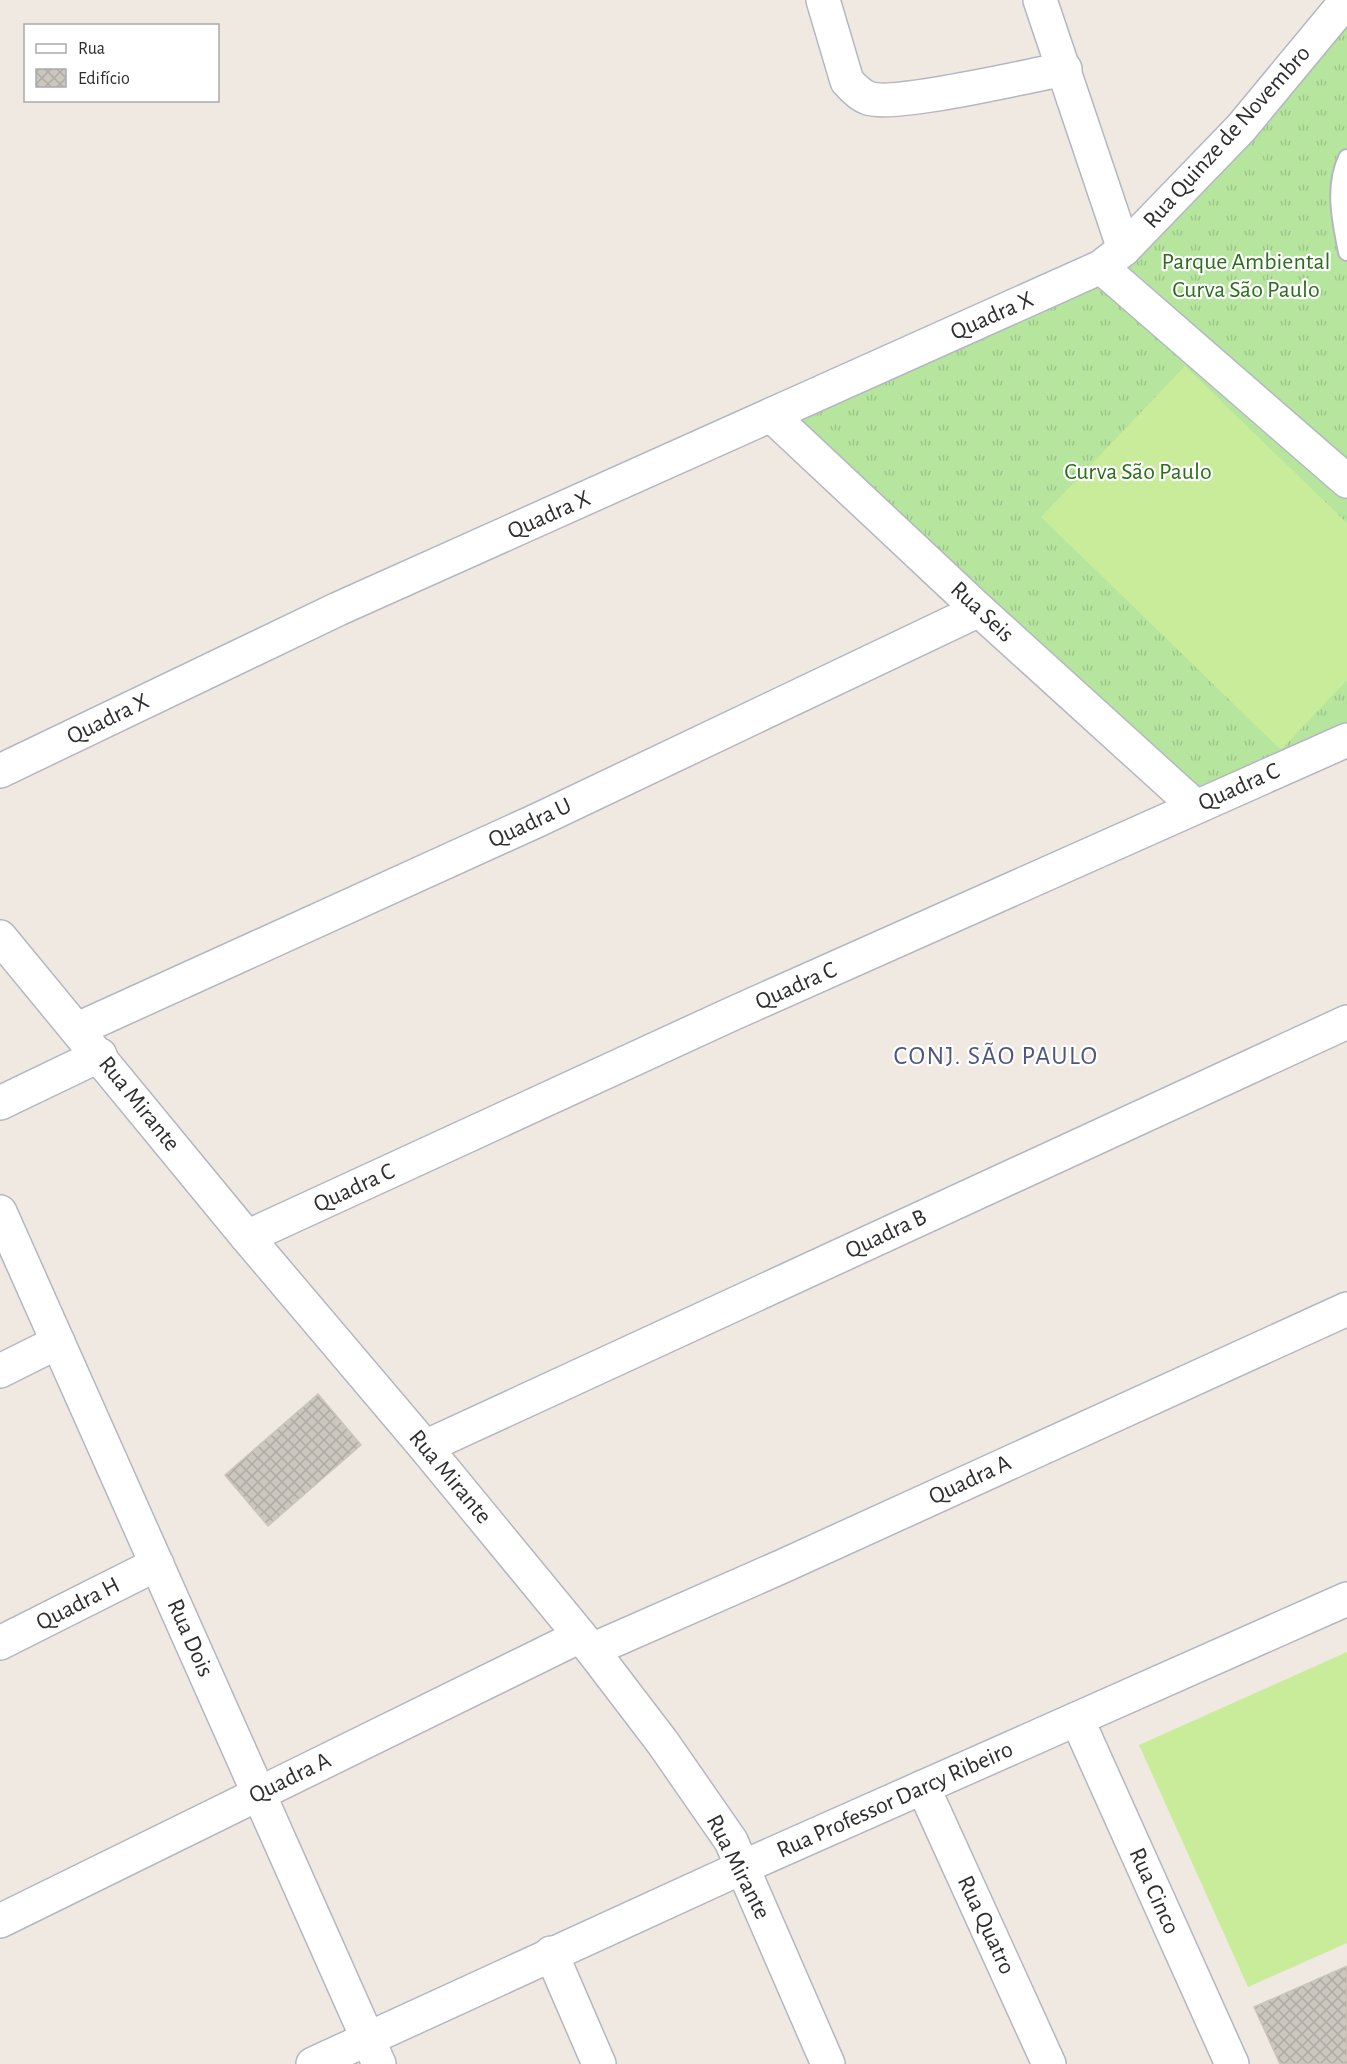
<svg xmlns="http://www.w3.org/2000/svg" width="1347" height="2064" viewBox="0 0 1347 2064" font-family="'Alegreya Sans',sans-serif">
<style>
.grass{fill:url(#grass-tufts)}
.pitch{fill:#c9ec9a}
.building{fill:url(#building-cross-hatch);stroke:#cbc5ba;stroke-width:1.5}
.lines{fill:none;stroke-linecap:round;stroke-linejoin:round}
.lane-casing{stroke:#b4b7c1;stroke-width:20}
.street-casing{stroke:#b4b7c1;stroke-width:36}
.lane{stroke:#fff;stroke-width:16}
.street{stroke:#fff;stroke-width:33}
.labels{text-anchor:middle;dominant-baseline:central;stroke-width:4.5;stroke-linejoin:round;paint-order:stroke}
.street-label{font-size:24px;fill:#2e2e2e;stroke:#fff}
.park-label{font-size:24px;fill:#2c6e1b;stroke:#fff}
.neighbourhood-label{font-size:26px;letter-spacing:1.5px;fill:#4d5680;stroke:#fff}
</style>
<defs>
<pattern id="grass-tufts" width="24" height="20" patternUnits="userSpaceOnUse" patternTransform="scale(1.5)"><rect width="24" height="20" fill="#b6e59e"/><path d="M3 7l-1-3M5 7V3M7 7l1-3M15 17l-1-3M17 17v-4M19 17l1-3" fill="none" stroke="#9dc588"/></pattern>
<pattern id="building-cross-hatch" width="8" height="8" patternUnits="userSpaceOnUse" patternTransform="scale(1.5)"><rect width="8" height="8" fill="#cbc7bf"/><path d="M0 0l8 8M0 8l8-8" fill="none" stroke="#afaba4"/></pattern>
</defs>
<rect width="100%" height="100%" fill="#efe9e1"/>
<path class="grass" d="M1347,0V740L1195,806L771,415L1124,249Z"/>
<g class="pitch">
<path d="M1185,366L1347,523V680L1281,750L1041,517Z"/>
<path d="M1347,1652V1943L1248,1987L1139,1745Z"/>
</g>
<g class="building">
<path d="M318,1394L361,1445L268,1526L225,1475Z"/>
<path d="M1347,1966V2064H1280L1254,2007Z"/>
</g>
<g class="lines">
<defs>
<path id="lane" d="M1347,158C1333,188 1341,221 1347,252"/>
<g id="street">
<path d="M823,0L847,81C853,88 860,95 868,98C893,108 1031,75 1065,69"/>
<path d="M1040,0L1124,249"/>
<path d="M1101,267L1347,481"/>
<path d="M771,415L979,610L1195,806"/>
<path d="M0,771L338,609L1101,267L1124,249L1241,128L1347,0"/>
<path d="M0,937L247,1237L425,1447L592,1650L663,1743L731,1841L828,2064"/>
<path d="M78,1029L538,820L979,610"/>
<path d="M0,1103L100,1055"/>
<path d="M0,1212L379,2064"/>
<path d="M247,1237L734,1013L1347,740"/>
<path d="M0,1371L58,1342"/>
<path d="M425,1447L1347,1022"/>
<path d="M0,1643L157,1564"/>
<path d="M592,1650L783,1566L1347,1309"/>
<path d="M1077,1719L1232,2064"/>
<path d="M923,1787L1049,2064"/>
<path d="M0,1921L580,1636"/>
<path d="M551,1953L599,2064"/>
<path d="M313,2064L743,1867L1347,1599"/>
</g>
</defs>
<use href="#lane" class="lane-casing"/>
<use href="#street" class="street-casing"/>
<use href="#lane" class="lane"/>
<use href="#street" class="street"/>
</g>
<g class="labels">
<g class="street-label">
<text transform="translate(1227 137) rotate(-48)">Rua Quinze de Novembro</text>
<text transform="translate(992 316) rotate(-24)">Quadra X</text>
<text transform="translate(549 515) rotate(-24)">Quadra X</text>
<text transform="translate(982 612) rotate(43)">Rua Seis</text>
<text transform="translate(108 719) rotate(-26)">Quadra X</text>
<text transform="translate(1239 787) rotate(-24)">Quadra C</text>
<text transform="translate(530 823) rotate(-25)">Quadra U</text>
<text transform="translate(796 986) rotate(-24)">Quadra C</text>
<text transform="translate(139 1104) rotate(51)">Rua Mirante</text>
<text transform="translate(354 1188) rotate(-25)">Quadra C</text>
<text transform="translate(886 1234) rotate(-25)">Quadra B</text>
<text transform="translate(450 1477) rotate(50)">Rua Mirante</text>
<text transform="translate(970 1480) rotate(-25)">Quadra A</text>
<text transform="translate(78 1604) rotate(-27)">Quadra H</text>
<text transform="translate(190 1638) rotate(66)">Rua Dois</text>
<text transform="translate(290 1778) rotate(-26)">Quadra A</text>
<text transform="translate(895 1800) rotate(-24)">Rua Professor Darcy Ribeiro</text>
<text transform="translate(738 1867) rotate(63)">Rua Mirante</text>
<text transform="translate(1154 1891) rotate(66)">Rua Cinco</text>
<text transform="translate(986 1925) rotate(65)">Rua Quatro</text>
</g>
<g class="park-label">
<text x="1246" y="262">Parque Ambiental<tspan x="1246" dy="28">Curva São Paulo</tspan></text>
<text x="1138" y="472">Curva São Paulo</text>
</g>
<g class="neighbourhood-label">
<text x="996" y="1056">CONJ. SÃO PAULO</text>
</g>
</g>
<rect x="24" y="24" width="195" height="78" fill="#ffffff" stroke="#ababab" stroke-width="1.5"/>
<rect x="36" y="44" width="30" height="9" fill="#ffffff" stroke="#ababab" stroke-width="1.5"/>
<text x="78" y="54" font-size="18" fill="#2e2e2e">Rua</text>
<rect x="36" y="69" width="30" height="18" fill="url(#building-cross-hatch)" stroke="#ababab" stroke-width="1.5"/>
<text x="78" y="84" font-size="18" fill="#2e2e2e">Edifício</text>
</svg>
